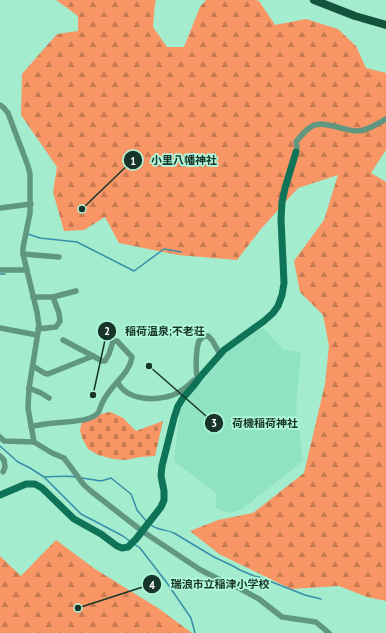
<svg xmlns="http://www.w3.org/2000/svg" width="386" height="633" viewBox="0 0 386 633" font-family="'PT Sans Narrow','Noto Sans JP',sans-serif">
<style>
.built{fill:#90e3c2}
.forest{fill:url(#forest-firs)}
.cemetery{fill:url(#cemetery-stones)}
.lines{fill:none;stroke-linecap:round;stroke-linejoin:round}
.stream{stroke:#388ea8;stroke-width:1.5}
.street{stroke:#619681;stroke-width:5.5}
.secondary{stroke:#0f7457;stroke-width:7}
.primary{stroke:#13543f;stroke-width:8}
.leader{fill:none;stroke:#17352a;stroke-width:1.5}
.callout-dot{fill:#17352a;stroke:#b0f9db;stroke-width:1.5}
.mark-label{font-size:12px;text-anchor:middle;font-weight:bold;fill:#fff}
.callout-label{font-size:11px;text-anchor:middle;font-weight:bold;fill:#17352a;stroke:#b0f9db;stroke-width:3.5;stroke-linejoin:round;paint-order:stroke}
</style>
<defs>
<pattern id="forest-firs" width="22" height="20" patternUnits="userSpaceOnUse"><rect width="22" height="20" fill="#f89665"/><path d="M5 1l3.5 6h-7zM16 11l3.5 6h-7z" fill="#c87b53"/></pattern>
<pattern id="cemetery-stones" width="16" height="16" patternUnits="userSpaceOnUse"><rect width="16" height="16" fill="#f89665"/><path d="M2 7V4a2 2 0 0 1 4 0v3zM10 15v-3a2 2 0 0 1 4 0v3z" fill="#c87b53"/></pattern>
</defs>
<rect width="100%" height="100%" fill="#a3ecce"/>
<path class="built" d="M263,327L283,350L301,352L296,408L303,461L242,509L230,513L216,508V493L174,461L180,411L189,396L230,350Z"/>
<g class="forest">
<path d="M56,0H156L155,3L153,27L167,47H184L200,7L206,0H256L259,1L275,25L306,19L338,29L356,46L366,68L386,73V150L371,173L386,182V601L367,597L339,586L291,589L219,554L190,531L218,520L253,513L304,473L325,384L329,346L323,315L300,292L294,261L324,220L338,175L298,188L260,230L237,260L178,255L119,243L105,217L84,230L64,231L53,192L57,167L21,115L22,74L57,34L78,31V16Z"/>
<path d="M56,540L95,569L158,608L192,633H0V556L21,576Z"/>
</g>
<path class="cemetery" d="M111,412L123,418L136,431L163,421L155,456L140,457L126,460L113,459L98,455L88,449L82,438L80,430L82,422C93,419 100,413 111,412Z"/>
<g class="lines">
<g class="stream">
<path d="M28,234L40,238L77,242L134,271L164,249L181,252"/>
<path d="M0,274H5"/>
<path d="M0,446L18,462L30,468L44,477L81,514L123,536L131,542"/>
<path d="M44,477C55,477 65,475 76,477"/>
<path d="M82,478L101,481L111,478L131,494L133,499L137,510L147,522"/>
<path d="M150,524C157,531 166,529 174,533L214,557L233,566L240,570L254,576L259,577L305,595L321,599"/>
<path d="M134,544L140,548L167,583L191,618L195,633"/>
</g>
<g class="street">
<path d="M0,105L3,107L8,113L28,166L30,174V213L23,248V254L37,312L39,326L29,388L28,408L34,442"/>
<path d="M296,152L297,147L296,142C312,122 316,121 341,128C346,129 352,131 357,131C367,131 377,124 386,119"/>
<path d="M0,208L31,204"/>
<path d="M23,254L59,257"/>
<path d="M0,270H27"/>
<path d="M33,297H53L59,313L60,321L56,327L38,329"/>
<path d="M53,297L76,291"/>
<path d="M0,328L37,335"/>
<path d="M63,340L93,356"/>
<path d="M198,380C195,372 196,349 199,341C200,339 202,338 204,336H208L212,340L220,354"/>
<path d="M118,383C128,401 156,401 173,395C181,392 188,386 194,380L197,381"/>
<path d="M29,388L41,393L49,398"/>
<path d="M31,427C48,420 85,425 97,414C100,412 99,409 101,406C103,400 108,393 112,388C120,378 130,370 132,357L117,341H113L109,354L105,361H102L93,356L48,374L44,373L33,366"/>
<path d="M0,437L4,441L34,442L52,453L64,458L84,485L92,492L142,531L199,569L220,580L237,587L259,599L282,617L316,622L329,633"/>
<path d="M0,456L4,460L5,467L3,472"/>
</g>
<path class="secondary" d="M0,495L26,484H35L42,488L74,519L101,534L117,546L122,548L128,547L136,539L161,507L164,500V491L161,476L162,466L174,418L178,406L183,398L195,384L201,376L224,350L264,321L273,313L278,306L282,295L284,283L281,219L282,202L285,188L296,152"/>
<path class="primary" d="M314,0L355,16L386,25"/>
</g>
<path class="leader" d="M82 209L133 160M93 395L107 331M149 366L214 423M78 608L152 584"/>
<g class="callout-dot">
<circle cx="82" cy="209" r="4"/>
<circle cx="93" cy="395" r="4"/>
<circle cx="149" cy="366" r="4"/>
<circle cx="78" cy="608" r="4"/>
<circle cx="133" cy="160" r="10"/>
<circle cx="107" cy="331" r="10"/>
<circle cx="214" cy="423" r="10"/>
<circle cx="152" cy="584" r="10"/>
</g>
<g class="mark-label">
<text x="133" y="165">1</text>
<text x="107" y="335">2</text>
<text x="214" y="427">3</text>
<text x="152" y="589">4</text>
</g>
<g class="callout-label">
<text x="184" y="164">小里八幡神社</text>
<text x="165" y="335">稲荷温泉;不老荘</text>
<text x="265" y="427">荷機稲荷神社</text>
<text x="220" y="588">瑞浪市立稲津小学校</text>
</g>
</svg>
